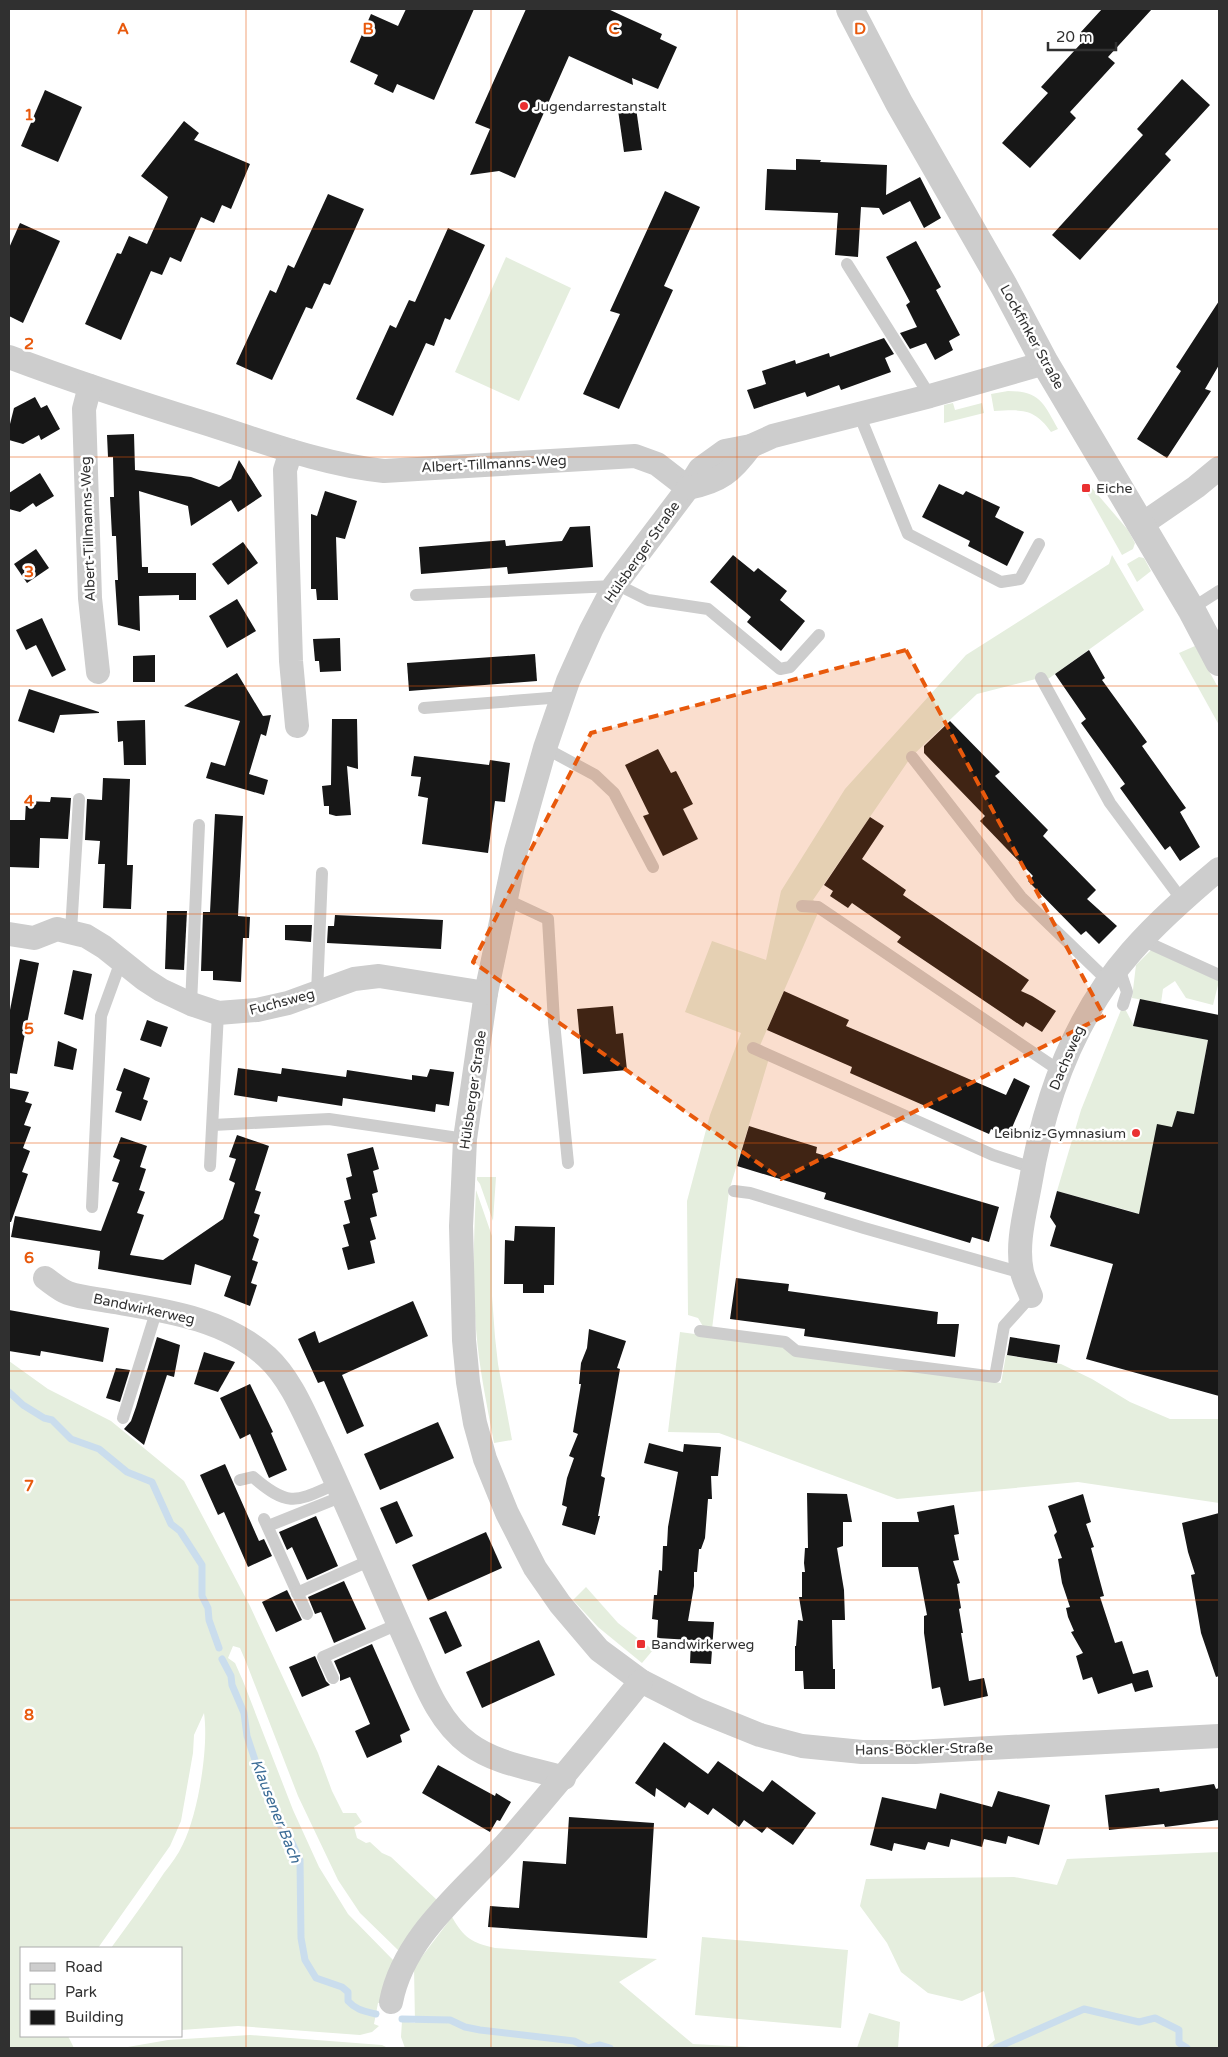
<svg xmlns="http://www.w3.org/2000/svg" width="1228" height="2057" viewBox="0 0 1228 2057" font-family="'Varela Round',sans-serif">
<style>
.green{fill:#e5eede}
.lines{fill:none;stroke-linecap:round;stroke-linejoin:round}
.stream{stroke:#cadded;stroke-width:7}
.building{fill:#171717}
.service{stroke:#cdcdcd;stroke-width:12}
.minor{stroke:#cdcdcd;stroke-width:24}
.tertiary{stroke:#cdcdcd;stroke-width:28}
.marked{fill:#e8590c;fill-opacity:0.2;stroke:#e8590c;stroke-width:4;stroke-dasharray:10 6;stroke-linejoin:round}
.grid{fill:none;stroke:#e8590c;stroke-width:1;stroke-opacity:0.55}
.poi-dot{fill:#ea3031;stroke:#fff;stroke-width:2}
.labels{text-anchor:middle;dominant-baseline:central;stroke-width:5;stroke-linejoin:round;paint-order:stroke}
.poi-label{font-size:14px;fill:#303030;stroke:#fff;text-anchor:start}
.street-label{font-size:14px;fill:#303030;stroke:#fff}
.water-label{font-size:15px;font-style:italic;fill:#3b6c96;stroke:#fff}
.grid-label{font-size:16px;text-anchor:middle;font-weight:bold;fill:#e8590c;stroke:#fff;stroke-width:5;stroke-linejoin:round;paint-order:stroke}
</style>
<rect width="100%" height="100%" fill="#fff"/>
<g class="green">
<path d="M506,257L571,288L519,401L455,372Z"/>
<path d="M1008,391C1040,391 1044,404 1058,429L1051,432C1034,407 1020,410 994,411L991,394Z"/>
<path d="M953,403L955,410L982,403L984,413L944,423V405Z"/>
<path d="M1092,488L1128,530L1135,543L1133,549L1122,555L1086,491Z"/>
<path d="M1112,555L1144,610L1048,679L1040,678L977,694L911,757L813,900L821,906L758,1050L770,1055L729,1191L712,1329L704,1328L698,1318L688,1315L687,1201L710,1115L741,1033L685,1012L712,941L766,960L781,891L845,789L966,655L1109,564Z"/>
<path d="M1139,557L1144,558L1151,571L1137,582L1127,564Z"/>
<path d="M1195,646L1219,689V725L1179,653Z"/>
<path d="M1151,950L1219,981L1213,1005L1186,998L1175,981L1163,989L1161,1003L1132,998L1136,965Z"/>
<path d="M1123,1005L1134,1026L1208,1040L1194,1114L1140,1218L1137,1213L1057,1191L1081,1110Z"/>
<path d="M477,1177H496L493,1221L480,1184L477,1180Z"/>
<path d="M476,1190L492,1236V1296L495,1337L498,1364L512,1440L494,1443C487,1405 479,1368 476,1329C472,1283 474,1236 476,1190Z"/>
<path d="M680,1332L783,1346L796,1355L1001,1383L1006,1355L1061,1364L1092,1379L1130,1402L1170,1419H1219V1503L1078,1482L897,1499L719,1433L668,1432Z"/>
<path d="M9,1361L48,1389L111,1421L184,1481L250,1606L318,1753L332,1791L343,1813H356L362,1822L354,1827L357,1838L366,1843L370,1842L382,1853L391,1857L437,1900L399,1951L360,1913L338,1880L298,1796L246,1662L240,1648L233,1646L228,1658L235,1663L243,1681L293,1810L319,1867L348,1914L394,1961L382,1990L381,2003H378L374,2024L379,2026L372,2032L360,2035L238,2026L181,2030V1948H111C129,1923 147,1899 164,1873C171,1864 178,1855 183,1844C198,1814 209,1747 204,1713L194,1735L193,1753L181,1821L170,1846L98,1948H21V2036H68L74,2048H9V1863L10,1845L9,1840Z"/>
<path d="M586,1587L618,1623L653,1650L642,1663L598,1627L573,1600Z"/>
<path d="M1219,1852V2048H985L995,2040L984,1991L962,2001L928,1993L901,1972L887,1943L860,1906L866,1879L1014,1877L1057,1885L1067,1859Z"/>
<path d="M452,1917C464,1938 472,1943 495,1948L657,1959L619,1982L693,2044L767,2048H405L401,2037L402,2021L415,2023L414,1967Z"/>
<path d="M702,1937L848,1950L841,2028L695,2015Z"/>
<path d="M869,2013L900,2022L898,2048H857Z"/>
<path d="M250,2035L382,2045L388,2048H122L168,2040Z"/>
</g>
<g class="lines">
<g class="stream">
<path d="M9,1392L23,1405L44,1418L52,1420L71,1439L99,1449L127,1472L152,1482L171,1524L180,1531L202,1565V1596L208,1608L209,1620L219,1648"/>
<path d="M222,1659L231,1676L232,1685L244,1713L247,1736L262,1781L281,1827L288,1834L300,1860L301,1938L305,1960L316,1978L342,1987L348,1992V2001C356,2010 364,2011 376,2014"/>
<path d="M402,2019L450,2020L465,2027L480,2030L574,2041L588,2048L600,2045L610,2048"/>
<path d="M996,2048L1084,2009L1139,2022L1155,2018L1179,2030V2043L1187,2048"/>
</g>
</g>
<g class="building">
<path d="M406,9H474L434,100L397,84L393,93L374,84L378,75L350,62L371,14L398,26Z"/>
<path d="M526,9H608L662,34L660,39L677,47L658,89L632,78L633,85L569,56L515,178L499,171L470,175L490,129L475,123Z"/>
<path d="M1102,9H1152L1108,57L1115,63L1070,112L1076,118L1030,168L1002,143L1048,93L1041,87L1086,38L1080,33Z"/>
<path d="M1182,79L1210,105L1165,154L1171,160L1080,260L1052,235L1143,135L1137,129Z"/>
<path d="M45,90L82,107L58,162L21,146Z"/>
<path d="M636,108L642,150L624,152L618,110Z"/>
<path d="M184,121L199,133L194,140L250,164L231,209L222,205L214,223L201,217L181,262L170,257L162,275L151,271L121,340L85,324L117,253L121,254L129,236L147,244L168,197L141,176Z"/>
<path d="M796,159L821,160L820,162L887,165L886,195L920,177L941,218L924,228L910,201L883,215L879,208L861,207L858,257L835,255L838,213L765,210L767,169L796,170Z"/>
<path d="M665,191L700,207L664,286L673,290L619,409L583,394L620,314L610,311Z"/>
<path d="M328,194L364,209L330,285L324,283L312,309L306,307L272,380L236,364L270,290L276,293L288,265L294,268Z"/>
<path d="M20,223L60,241L23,323L9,316V248Z"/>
<path d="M448,228L485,245L450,320L445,318L434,346L426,343L393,416L356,399L390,325L396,328L409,300L415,302Z"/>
<path d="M916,241L941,287L936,290L960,335L949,341L953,350L935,360L926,343L910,349L900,333L917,327L906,305L910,302L886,257Z"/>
<path d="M1219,301V365L1205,389L1211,391L1167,458L1137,439L1181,371L1176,367Z"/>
<path d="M884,338L894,354L885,358L891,372L841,390L839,385L807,397L805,392L754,409L747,390L766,384L762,371L795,360L796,364L829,353L830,357Z"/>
<path d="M35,397L41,408L47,405L60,429L41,440L39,435L23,444L9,440V428L14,408Z"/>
<path d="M134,434L135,470L191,477L219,487L231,479L239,460L262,496L238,512L231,500L191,526L188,506L139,491L142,567H148V573H196V600H179V595L139,596L140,631L118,625L115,580H118L116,536H112L110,497H114L113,457H108L107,435Z"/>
<path d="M40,473L54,496L36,507L33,503L20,512L9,509V493Z"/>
<path d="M939,484L963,495L966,491L1000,507L995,517L1024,532L1007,566L968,546L970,541L922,517Z"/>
<path d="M325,491L357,501L345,539L336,537L338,600H317L316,589H311V514L317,516Z"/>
<path d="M590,526L593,567L508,574L507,567L421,574L419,547L505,540L506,546L562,541L570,527Z"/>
<path d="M243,542L258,563L228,585L212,564Z"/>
<path d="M36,549L49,568L27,583L14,564Z"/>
<path d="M733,555L754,572L758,568L787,591L780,600L805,621L781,651L747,622L751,617L710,582Z"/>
<path d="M237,599L256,631L227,648L209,616Z"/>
<path d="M42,618L66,670L52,677L36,645L26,650L16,630Z"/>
<path d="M340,638L341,671L320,672L319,661H315L313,639Z"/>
<path d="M1089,650L1105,678L1102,680L1147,742L1142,746L1186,808L1180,812L1200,847L1180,861L1170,846L1165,850L1120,788L1125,784L1081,723L1086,719L1055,674Z"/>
<path d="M535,654L537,681L409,691L407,663Z"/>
<path d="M155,655V682H133V656Z"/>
<path d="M237,673L263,716L271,715L266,736L261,734L249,774L268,780L264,795L206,778L211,762L225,766L240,721L184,706Z"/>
<path d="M29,689L99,712V713L60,715L54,733L18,721Z"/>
<path d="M332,719H357L358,769L347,766L351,815L336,816L329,814V806H324L322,786L331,785Z"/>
<path d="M145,720L146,765H124L123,741L118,742L117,721Z"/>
<path d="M950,721L1000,772L995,776L1048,830L1043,836L1096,890L1087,899L1117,926L1099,944L1086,931L1081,935L1028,881L1033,876L980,821L985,816L924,753V746Z"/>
<path d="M658,749L671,773L676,771L693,804L683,809L698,839L663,856L643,816L649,814L625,765Z"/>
<path d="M414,756L489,765L490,760L510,763L505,802L495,801L488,853L422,844L428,798L418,796L421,777L411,776Z"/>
<path d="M103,778L130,779L127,865H133L131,909L103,908L105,864H98L100,841L85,840L87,799L102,800Z"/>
<path d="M51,797L71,798L68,839L40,838L39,868L9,867V820H25L26,801L50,802Z"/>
<path d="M215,814L243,816L238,916L250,917L249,938H243L241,982L213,980V971H201L203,912H210Z"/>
<path d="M870,817L884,826L862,859L906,890L903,895L1029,980L1021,991L1032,996L1056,1011L1042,1032L1026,1022L1023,1027L897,942L901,937L852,903L848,908L830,896L833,891L824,885Z"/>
<path d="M167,911H187L184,970L165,969Z"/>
<path d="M335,915L443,920L441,949L327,943L328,926H334Z"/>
<path d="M285,925H312L311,942L285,940Z"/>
<path d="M20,959L39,963L17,1074L9,1073V1015Z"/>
<path d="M73,970L92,974L83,1020L64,1014Z"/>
<path d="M784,991L849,1020L846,1026L1006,1095L1014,1078L1030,1086L1008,1137L991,1129L989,1134L850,1073L852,1067L767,1030Z"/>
<path d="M1140,999L1219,1015V1396L1086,1359L1113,1264L1050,1246L1056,1226L1050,1217L1057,1191L1139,1214L1157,1124L1172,1127L1177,1111L1194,1114L1208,1040L1133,1026Z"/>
<path d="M613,1006L616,1034L623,1033L627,1070L583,1074L577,1009Z"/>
<path d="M147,1020L168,1027L161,1047L140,1040Z"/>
<path d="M58,1041L77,1049L73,1070L54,1066Z"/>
<path d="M124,1068L150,1078L143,1099L148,1101L141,1121L115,1112L122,1092L116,1090Z"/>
<path d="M238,1068L281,1074L282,1068L346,1077L347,1070L412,1080V1075L427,1077L430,1069L454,1072L449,1106L436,1104L435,1112L343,1098L342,1106L278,1096L277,1102L234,1095Z"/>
<path d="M9,1088L29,1092L25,1102L32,1104L24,1125L31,1127L23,1148L30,1151L22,1172L28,1174L11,1222H9Z"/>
<path d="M749,1126L817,1147L816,1153L999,1207L989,1242L972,1237L970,1243L861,1210L824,1199L826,1193L737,1166Z"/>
<path d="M237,1135L269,1146L255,1190L261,1192L254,1213L260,1215L253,1236L259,1239L252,1260L258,1262L251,1283L257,1285L250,1306L224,1296L231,1276L195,1264L191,1285L98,1269L100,1251L11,1237L15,1216L101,1231L119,1183L112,1181L120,1160L113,1157L121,1137L147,1146L140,1167L146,1169L139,1190L145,1192L137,1213L144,1215L130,1255L163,1260L223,1219L235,1183L229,1180L236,1159L229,1157Z"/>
<path d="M373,1147L379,1169L373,1171L378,1192L372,1194L377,1216L370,1218L376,1239L370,1241L375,1263L348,1270L342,1248L349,1246L343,1225L350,1223L344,1201L351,1199L346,1178L352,1176L347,1154Z"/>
<path d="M515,1226L555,1227L554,1285H544V1293H523V1284H504L505,1240L514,1241Z"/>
<path d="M736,1278L789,1284L788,1291L938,1312L937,1324H959L955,1357L804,1336L805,1329L730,1319Z"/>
<path d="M413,1301L428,1336L342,1375L364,1426L347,1434L324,1381L318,1383L298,1339L315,1331L319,1343Z"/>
<path d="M9,1310L109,1328L103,1362L41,1351L40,1356L9,1351Z"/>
<path d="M589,1329L626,1341L617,1368L620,1369L601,1476L605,1478L598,1516H600L595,1535L562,1525L567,1507L562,1505L567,1478L574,1458L569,1456L578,1434L573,1432L581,1384H579L581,1363L587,1348Z"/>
<path d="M157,1337L180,1345L174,1377L167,1375L144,1445L124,1429L131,1421L136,1407Z"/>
<path d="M1010,1337L1060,1345L1057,1363L1007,1355Z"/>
<path d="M204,1352L235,1362L218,1392L194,1384Z"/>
<path d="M116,1368L130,1370L120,1402L106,1398Z"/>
<path d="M250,1384L273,1432L271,1433L287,1470L269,1478L250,1434L240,1439L220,1398Z"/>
<path d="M438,1422L454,1458L380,1490L364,1454Z"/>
<path d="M649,1443L683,1452L684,1444L721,1447L718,1476H711L712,1499H708L705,1538L701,1549H699L697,1572H694V1586L688,1621L714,1622L711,1664L690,1663L691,1640L657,1638L658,1620L652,1619L654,1595H657L659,1570L662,1571L663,1546H667L668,1527L678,1472L644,1463Z"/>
<path d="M225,1464L259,1541L264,1539L272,1556L248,1567L224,1512L218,1515L200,1475Z"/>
<path d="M807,1493L847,1494L852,1522H843V1546L837,1548L844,1590L845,1620H832L833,1669H835V1689H804L803,1671H795V1646H796L798,1620L803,1621L799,1597H802V1572H805L804,1563L805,1548H808Z"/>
<path d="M1083,1494L1091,1522L1086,1524L1094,1547L1091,1548L1104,1596L1100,1597L1115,1643L1122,1641L1133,1674L1148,1670L1153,1687L1135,1692L1132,1683L1098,1694L1092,1677L1083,1680L1076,1656L1083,1653L1071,1632L1074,1631L1068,1617L1066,1608L1070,1607L1062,1583L1058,1559L1062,1558L1054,1535L1057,1532L1048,1506Z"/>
<path d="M397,1501L413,1536L396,1544L380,1508Z"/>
<path d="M954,1505L959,1534L954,1535L959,1560L953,1561L960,1583L957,1584L961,1608L959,1609L963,1633H961L969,1681L984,1678L988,1696L944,1706L940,1687L932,1689L924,1633V1616L927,1615L918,1567H882V1522H919L917,1512Z"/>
<path d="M1219,1513V1676L1216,1677L1201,1633L1191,1575L1195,1574L1188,1552L1182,1523Z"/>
<path d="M316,1516L338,1566L307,1580L292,1547L287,1550L279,1532Z"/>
<path d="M486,1532L502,1568L428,1601L412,1565Z"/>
<path d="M344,1581L366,1629L334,1643L321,1612L315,1614L308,1597Z"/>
<path d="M287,1590L302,1620L276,1632L262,1602Z"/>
<path d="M446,1611L462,1646L445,1654L429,1618Z"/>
<path d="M539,1640L555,1675L482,1708L466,1672Z"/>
<path d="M372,1644L410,1730L400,1735L402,1742L367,1758L355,1731L370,1724L350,1677L340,1681V1675L334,1661Z"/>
<path d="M315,1656L326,1681L330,1685L302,1697L289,1667Z"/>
<path d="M664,1742L708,1774L718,1761L763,1792L772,1780L816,1813L793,1845L767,1827L762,1833L744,1820L739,1827L713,1808L708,1815L689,1802L685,1808L656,1788L655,1797L635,1783Z"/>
<path d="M438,1765L495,1796L496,1793L511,1802L500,1821L497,1820L490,1832L422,1793Z"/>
<path d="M1214,1784L1216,1789L1219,1788V1820L1165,1827L1164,1824L1109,1830L1105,1795L1159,1788L1160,1792Z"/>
<path d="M998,1791L1050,1805L1039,1845L1008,1836L1006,1844L984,1839L982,1847L951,1839L949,1847L928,1842L925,1850L894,1843L892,1851L870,1845L882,1797L936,1809L940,1793L992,1807Z"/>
<path d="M569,1817L654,1823L647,1938L488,1927L490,1906L519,1908L523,1861L566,1864Z"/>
</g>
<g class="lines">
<g class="service">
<path d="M847,264L930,396"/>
<path d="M859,414L908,534L1001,582L1020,579L1039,544"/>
<path d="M616,584L648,600L708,609L780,669L790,667L819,635"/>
<path d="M416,595L614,586"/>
<path d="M1191,609L1219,591"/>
<path d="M1041,678L1110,803L1182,900"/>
<path d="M424,708L563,697"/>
<path d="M545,748L595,775L614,793L653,867"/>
<path d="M912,757L1021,897L1109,982"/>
<path d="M505,899L548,919L554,1022L568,1163"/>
<path d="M802,906L818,907L1060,1071"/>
<path d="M71,931L79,799"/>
<path d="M1142,940L1219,975"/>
<path d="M1119,968L1127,992L1123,1005"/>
<path d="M317,993L322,873"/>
<path d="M191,1004L199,825"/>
<path d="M753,1048L993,1155L1033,1168"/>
<path d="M213,1125L329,1119L465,1139"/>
<path d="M210,1166L218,1013"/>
<path d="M734,1191L750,1193L864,1228L1022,1273"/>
<path d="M92,1207L101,1016L121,961"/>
<path d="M700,1331L785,1342L796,1351L995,1377L1004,1326L1031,1296"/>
<path d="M123,1418L157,1309"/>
<path d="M240,1480L253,1477C290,1509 297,1501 338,1483"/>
<path d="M264,1519L307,1614"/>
<path d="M268,1526L343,1496"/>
<path d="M297,1593L371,1560"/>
<path d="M333,1678L323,1657L398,1624"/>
</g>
<g class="minor">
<path d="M9,357C75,382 143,404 211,425C267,443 325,465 384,471L635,456L657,464L688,488"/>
<path d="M1045,363L930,396L773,436L751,446L725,451L700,469L688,488L614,586L591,630L568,681L545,748L516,851L486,993L465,1139L463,1184L461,1226L464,1340L468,1382L475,1423L485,1459L507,1513L535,1568L560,1604L599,1650L641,1681L698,1710L760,1735L802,1746L862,1752H915L1219,1736"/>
<path d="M90,386L84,409L90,598L98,672"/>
<path d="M291,451L285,470L291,661L297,726"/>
<path d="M688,488C720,482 732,472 751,446"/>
<path d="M1141,525L1196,487L1219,468"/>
<path d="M9,934L34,938L57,929L86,936L104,947L144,979L161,990L191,1004L218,1013L257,1010L288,1003L354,979L379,976L486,993"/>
<path d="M45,1278C52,1283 60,1290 68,1293C82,1298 99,1299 114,1302C167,1311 225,1319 267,1357C291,1379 305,1415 319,1444C351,1513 380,1583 411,1652C425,1684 439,1722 469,1744C496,1764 531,1768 564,1778"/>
<path d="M1031,1296C1028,1288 1024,1280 1022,1272C1016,1244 1025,1213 1030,1185C1044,1100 1074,1017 1131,952C1158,921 1188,895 1219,869"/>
<path d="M391,2002C404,1934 467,1889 510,1839C555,1787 598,1735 641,1681"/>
</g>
<path class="tertiary" d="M850,9L899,103L1004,286L1045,363L1191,609L1219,662"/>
</g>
<path class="marked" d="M906,650L1104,1016L781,1179L473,962L591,733Z"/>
<path class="grid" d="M246,9V2048M491,9V2048M737,9V2048M982,9V2048M9,229H1219M9,457H1219M9,686H1219M9,914H1219M9,1143H1219M9,1371H1219M9,1600H1219M9,1828H1219"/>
<g class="poi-dot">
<circle cx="524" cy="106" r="5"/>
<rect x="1081" y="483" width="10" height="10" rx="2.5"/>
<circle cx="1136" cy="1133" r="5"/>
<rect x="636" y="1639" width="10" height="10" rx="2.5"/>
</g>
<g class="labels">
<g class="poi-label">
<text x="534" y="106">Jugendarrestanstalt</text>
<text x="1096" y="488">Eiche</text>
<text x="1126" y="1133" text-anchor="end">Leibniz-Gymnasium</text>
<text x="651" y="1644">Bandwirkerweg</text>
</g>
<g class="street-label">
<text transform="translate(1032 337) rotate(61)">Lockfinker Straße</text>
<text transform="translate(494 464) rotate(-3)">Albert-Tillmanns-Weg</text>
<text transform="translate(88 529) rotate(-92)">Albert-Tillmanns-Weg</text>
<text transform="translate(642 552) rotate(-55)">Hülsberger Straße</text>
<text transform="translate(282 1002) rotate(-15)">Fuchsweg</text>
<text transform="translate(1067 1058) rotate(-67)">Dachsweg</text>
<text transform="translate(473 1090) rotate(-82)">Hülsberger Straße</text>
<text transform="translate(144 1309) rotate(12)">Bandwirkerweg</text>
<text transform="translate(924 1749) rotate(-1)">Hans-Böckler-Straße</text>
</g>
<g class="water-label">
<text transform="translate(276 1811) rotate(68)">Klausener Bach</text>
</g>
</g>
<g class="grid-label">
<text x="123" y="34">A</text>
<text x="368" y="34">B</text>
<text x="614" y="34">C</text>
<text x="860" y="34">D</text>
<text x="29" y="120">1</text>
<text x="29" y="349">2</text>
<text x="29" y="577">3</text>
<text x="29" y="806">4</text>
<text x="29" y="1034">5</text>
<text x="29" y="1263">6</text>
<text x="29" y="1491">7</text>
<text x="29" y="1720">8</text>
</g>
<rect width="1228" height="2057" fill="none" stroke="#303030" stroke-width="20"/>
<rect x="20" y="1947" width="162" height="90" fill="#ffffff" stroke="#acacac"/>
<rect x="30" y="1963" width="25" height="8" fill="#cdcdcd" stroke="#acacac"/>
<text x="65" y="1972" font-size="15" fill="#303030">Road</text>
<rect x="30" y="1984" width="25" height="15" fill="#e5eede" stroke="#acacac"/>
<text x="65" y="1997" font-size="15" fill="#303030">Park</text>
<rect x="30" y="2010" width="25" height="15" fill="#171717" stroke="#acacac"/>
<text x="65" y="2022" font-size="15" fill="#303030">Building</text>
<path d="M1048 42v8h68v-8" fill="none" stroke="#303030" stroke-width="2.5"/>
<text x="1056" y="42" font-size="15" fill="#303030" stroke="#ffffff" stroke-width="4" paint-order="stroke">20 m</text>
</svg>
